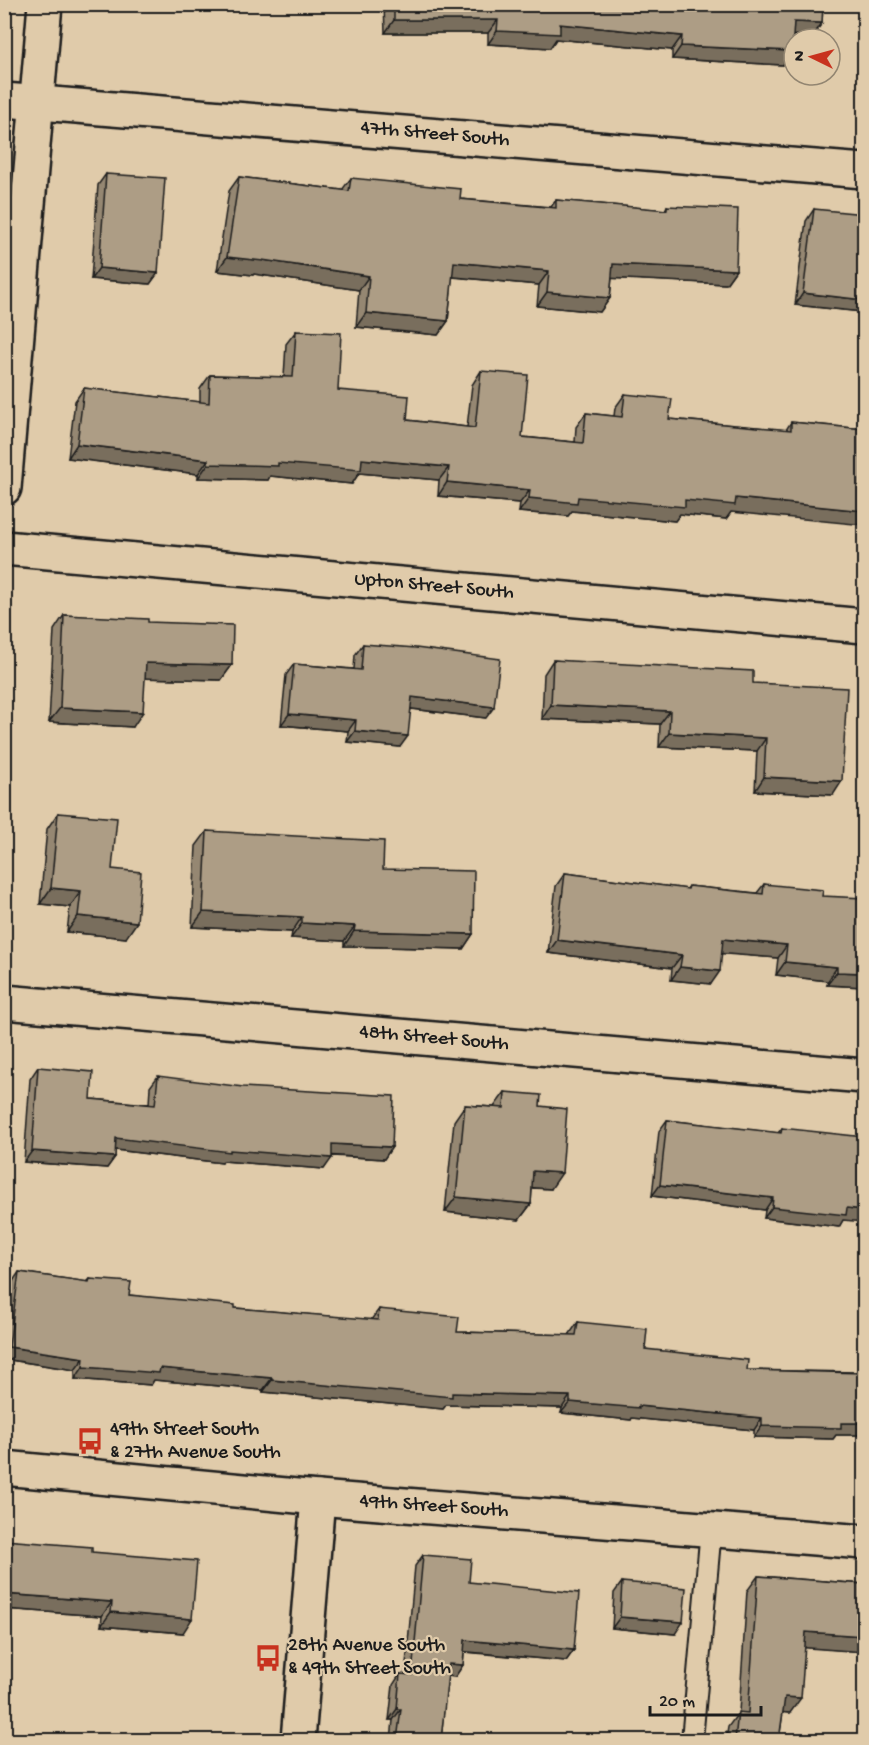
<svg xmlns="http://www.w3.org/2000/svg" width="869" height="1745" viewBox="0 0 869 1745" font-family="'Gochi Hand',sans-serif">
<style>
.lines{fill:none;stroke-linecap:round;stroke-linejoin:round}
.service-casing{stroke:#1c1c1c;stroke-width:24}
.minor-casing{stroke:#1c1c1c;stroke-width:38}
.tertiary-casing{stroke:#1c1c1c;stroke-width:38}
.service{stroke:#e0cbaa;stroke-width:20}
.minor{stroke:#e0cbaa;stroke-width:33}
.tertiary{stroke:#e0cbaa;stroke-width:33}
.wall{fill:#958772;stroke:#1c1c1c;stroke-width:1.5}
.shaded-wall{fill:#796e5d;stroke:#1c1c1c;stroke-width:1.5}
.building{fill:#ad9d85;stroke:#1c1c1c;stroke-width:1.5}
.labels{text-anchor:middle;dominant-baseline:central;stroke-width:4.5;stroke-linejoin:round;paint-order:stroke}
.street-label{font-size:20px;fill:#1c1c1c;stroke:#e0cbaa}
.poi-label{font-size:20px;fill:#1c1c1c;stroke:#e0cbaa;text-anchor:start}
</style>
<rect width="100%" height="100%" fill="#e0cbaa"/>
<filter id="ink" filterUnits="userSpaceOnUse"><feTurbulence type="fractalNoise" baseFrequency=".0167" numOctaves="2"/><feDisplacementMap in="SourceGraphic" scale="12" xChannelSelector="R" yChannelSelector="G"/><feConvolveMatrix kernelMatrix="1 2 1 2 8 2 1 2 1" color-interpolation-filters="sRGB"/></filter>
<g filter="url(#ink)">
<g class="lines">
<defs>
<path id="service" d="M692,1740L711,1529"/>
<g id="minor">
<path d="M4,100L864,171"/>
<path d="M4,488L45,4"/>
<path d="M4,548L864,626"/>
<path d="M4,1002L864,1076"/>
</g>
<g id="tertiary">
<path d="M4,1468L318,1498L864,1542"/>
<path d="M298,1740L318,1498"/>
</g>
</defs>
<use href="#service" class="service-casing"/>
<use href="#minor" class="minor-casing"/>
<use href="#tertiary" class="tertiary-casing"/>
<use href="#service" class="service"/>
<use href="#minor" class="minor"/>
<use href="#tertiary" class="tertiary"/>
</g>
<g class="wall">
<path d="M384,4H823L822,23L813,36H793L783,65L672,59V50L556,39L550,48L488,44V33H385Z"/>
<path d="M106,174L158,273L150,284L91,279L98,185Z"/>
<path d="M239,177L342,190L351,178L460,199L551,207L556,200L665,210L667,206L736,270L726,284L612,278L610,298L600,312L537,306L539,285L452,277L448,321L438,335L356,327L359,290L254,274L253,275L217,271L229,191Z"/>
<path d="M814,209L863,312L795,305L806,221Z"/>
<path d="M296,331L338,390L407,420L467,427L472,385L481,371L522,437L575,442L576,427L586,413L614,416L615,408L625,394L669,419L786,430L791,422L864,429L731,512L726,519L680,514L675,521L572,511L568,516L519,512L520,503L438,496L439,480L359,473L352,484L270,476L268,480L198,478V474L68,458L75,401L84,388L200,402V389L210,375L284,377L286,344Z"/>
<path d="M64,615L148,622L232,665L221,680L145,678L133,727L49,722L54,630Z"/>
<path d="M363,644L486,718L411,709L400,747L347,742L348,731L281,725L286,675L294,664L354,669L355,655Z"/>
<path d="M553,660L753,683L833,795L755,791L757,751L659,747L660,724L542,719L544,674Z"/>
<path d="M58,813L112,869L126,938L67,932L70,907L40,904L47,829Z"/>
<path d="M207,831L383,869L473,934L463,949L344,946V941L291,938L292,932L192,927L196,846Z"/>
<path d="M565,873L687,889L689,886L757,893L764,884L822,896L864,987L827,985L828,981L776,975L778,958L722,953L711,984L671,980L672,968L548,953L556,886Z"/>
<path d="M38,1067L91,1099L149,1104L150,1087L158,1076L392,1147L384,1159L332,1156L324,1169L223,1161L222,1163L115,1150V1157L107,1168L24,1162L30,1079Z"/>
<path d="M505,1092L540,1106L551,1189L532,1188L531,1204L519,1220L445,1212L454,1121L465,1105L494,1107Z"/>
<path d="M667,1120L778,1133L782,1128L843,1220L839,1227L764,1218L765,1210L652,1196L659,1131Z"/>
<path d="M19,1272L87,1282L90,1279L129,1295L235,1308L371,1320L379,1309L457,1332L569,1335L578,1322L645,1349L747,1370L859,1372V1371L864,1363V1435H836L833,1439L754,1437V1430L632,1418L631,1420L561,1413L562,1408L446,1405L443,1409L263,1392V1390L154,1380L151,1385L75,1379V1370L4,1359V1330L11,1284Z"/>
<path d="M4,1540L92,1552L183,1633L101,1626L102,1616L4,1609Z"/>
<path d="M423,1555L469,1582L574,1650L566,1661L464,1652L463,1665L455,1677L447,1676L441,1740H391L393,1720H389L393,1685L400,1674L405,1675L415,1566Z"/>
<path d="M758,1576L864,1584V1652L804,1647L790,1713L783,1712L779,1740H726L728,1727L739,1712L747,1591Z"/>
<path d="M622,1582L675,1634L612,1628L614,1593Z"/>
</g>
<g class="shaded-wall">
<path d="M220,4H264L262,7Z"/>
<path d="M394,20H498L488,33H385Z"/>
<path d="M794,22L822,23L813,36L785,35Z"/>
<path d="M560,24L682,36L672,50L556,39L550,48L488,44L497,31Z"/>
<path d="M681,46L792,51L783,65L672,59Z"/>
<path d="M227,257L263,260L369,276L359,290L254,274L253,275L217,271Z"/>
<path d="M454,262L549,271L539,285L444,276Z"/>
<path d="M613,264L736,270L726,284L604,278Z"/>
<path d="M99,268L158,273L150,284L91,279Z"/>
<path d="M547,292L610,298L600,312L537,306Z"/>
<path d="M803,293L864,300V309L863,312L795,305Z"/>
<path d="M366,313L448,321L438,335L356,327Z"/>
<path d="M77,444L208,460L198,474L68,458Z"/>
<path d="M362,459L449,467L439,480L359,473L352,484L270,476L268,480L198,478L208,464Z"/>
<path d="M447,482L530,490L520,503L438,496Z"/>
<path d="M578,497L685,500L736,498L864,511V525L731,512L726,519L680,514L675,521L572,511L568,516L519,512L529,498Z"/>
<path d="M146,663L232,665L221,680L136,678Z"/>
<path d="M412,697L494,707L486,718L404,708Z"/>
<path d="M551,705L670,711L660,724L542,719Z"/>
<path d="M60,708L143,712L133,727L49,722Z"/>
<path d="M289,714L356,720L348,731L281,725Z"/>
<path d="M355,731L408,736L400,747L347,742Z"/>
<path d="M669,733L766,738L757,751L659,747Z"/>
<path d="M764,777L842,781L833,795L755,791Z"/>
<path d="M51,888L81,891L70,907L40,904Z"/>
<path d="M203,912L302,917L292,932L192,927Z"/>
<path d="M78,916L137,922L126,938L67,932Z"/>
<path d="M302,923L355,926L344,941L291,938Z"/>
<path d="M354,931L473,934L463,949L344,946Z"/>
<path d="M723,939L787,945L778,958L714,953Z"/>
<path d="M557,940L682,955L672,968L548,953Z"/>
<path d="M785,962L837,967L828,981L776,975Z"/>
<path d="M680,967L720,971L711,984L671,980Z"/>
<path d="M837,972L864,973V987L827,985Z"/>
<path d="M116,1138L332,1158L324,1169L223,1161L222,1163L108,1149Z"/>
<path d="M332,1144L392,1147L384,1159L325,1155Z"/>
<path d="M32,1151L115,1157L107,1168L24,1162Z"/>
<path d="M533,1171L562,1173L551,1189L522,1187Z"/>
<path d="M660,1185L773,1198L765,1210L652,1196Z"/>
<path d="M456,1197L531,1204L519,1220L445,1212Z"/>
<path d="M772,1207L847,1208L864,1210V1222L843,1220L839,1227L764,1218Z"/>
<path d="M9,1347L84,1358L75,1370L4,1359V1353Z"/>
<path d="M83,1367L160,1368L272,1378L263,1390L154,1380L151,1385L75,1379Z"/>
<path d="M272,1380L452,1393L570,1396L562,1408L446,1405L443,1409L263,1392Z"/>
<path d="M570,1402L639,1406L762,1418L754,1430L632,1418L631,1420L561,1413Z"/>
<path d="M841,1423H864V1435H836L833,1439L754,1437L762,1426Z"/>
<path d="M4,1594L112,1602L102,1616L4,1609Z"/>
<path d="M111,1612L192,1619L183,1633L101,1626Z"/>
<path d="M620,1617L683,1622L675,1634L612,1628Z"/>
<path d="M806,1632L864,1636V1652L795,1647Z"/>
<path d="M465,1640L574,1650L566,1661L458,1651Z"/>
<path d="M449,1664L463,1665L455,1677L441,1675Z"/>
<path d="M785,1697L801,1698L790,1713L774,1712Z"/>
<path d="M397,1709H401L393,1720H389Z"/>
</g>
<g class="building">
<path d="M394,4H823L822,23L794,22L792,51L681,46L682,36L560,24V34L497,31L498,20H394Z"/>
<path d="M106,174L165,178L158,273L99,268Z"/>
<path d="M239,177L349,191L351,178L461,189L460,199L556,208V200L667,210V206L738,209L736,270L613,264L610,298L547,292L549,271L454,262L448,321L366,313L369,276L263,260V261L227,257Z"/>
<path d="M814,209L864,214V300L803,293Z"/>
<path d="M296,331L341,333L338,390L409,396L407,420L475,428L481,371L528,375L522,437L583,443L586,413L622,417L625,394L672,399L669,419L791,430V422L864,429V511L736,498L735,505L685,500V507L578,497L577,503L529,498L530,490L447,482L449,467L362,459L361,470L278,463V466L208,464V460L77,444L84,388L209,403L210,375L293,377Z"/>
<path d="M64,615L148,619V622L233,625L232,665L146,663L143,712L60,708Z"/>
<path d="M363,644L416,648L500,659L494,707L412,697L408,736L355,731L356,720L289,714L294,664L361,670Z"/>
<path d="M553,660L753,671V683L847,688L842,781L764,777L766,738L669,733L670,711L551,705Z"/>
<path d="M58,813L117,818L112,869L141,872L137,922L78,916L81,891L51,888Z"/>
<path d="M207,831L384,841L383,869L474,871L473,934L354,931L355,926L302,923V917L203,912Z"/>
<path d="M565,873L688,889L689,886L763,894L764,884L823,890L822,896L864,898V973L837,972V967L785,962L787,945L723,939L720,971L680,967L682,955L557,940Z"/>
<path d="M38,1067L93,1072L91,1099L155,1105L158,1076L243,1087L394,1096L392,1147L332,1144V1158L230,1150V1152L116,1138L115,1157L32,1151Z"/>
<path d="M505,1092L541,1095L540,1106L567,1109L562,1173L533,1171L531,1204L456,1197L465,1105L504,1108Z"/>
<path d="M667,1120L781,1133L782,1128L864,1137V1210L847,1208L846,1215L772,1207L773,1198L660,1185Z"/>
<path d="M19,1272L89,1282L90,1279L131,1282L129,1295L235,1305V1308L378,1320L379,1309L459,1317L457,1332L576,1335L578,1322L647,1329L645,1349L748,1360L747,1370L864,1373V1423H841V1428L762,1426V1418L639,1406V1408L570,1402V1396L452,1393V1397L272,1380V1378L160,1368L159,1373L83,1367L84,1358L9,1347Z"/>
<path d="M4,1540L92,1547V1552L197,1561L192,1619L111,1612L112,1602L4,1594Z"/>
<path d="M423,1555L471,1559L469,1582L579,1593L574,1650L465,1640L463,1665L449,1664L441,1740H397L401,1709H397L400,1674L412,1675Z"/>
<path d="M758,1576L864,1584V1636L806,1632L801,1698L785,1697L779,1740H735L738,1712L748,1713Z"/>
<path d="M622,1582L686,1588L683,1622L620,1617Z"/>
</g>
</g>
<defs>
<symbol id="bus-bare" viewBox="-9 -9 18 18"><path d="M-5-6H5V4H4V6H2V4H-2V6H-4V4H-5ZM-3.5-4V0h7V-4ZM-3.5 1.2v1.5H-2V1.2ZM2 1.2v1.5H3.5V1.2Z" fill="#c8321e" stroke="#e0cbaa" stroke-width="2.5" paint-order="stroke"/></symbol>
</defs>
<g fill-rule="evenodd">
<use href="#bus-bare" x="71" y="1422" width="38" height="38"/>
<use href="#bus-bare" x="249" y="1639" width="38" height="38"/>
</g>
<g class="labels">
<g class="street-label">
<text transform="translate(435 135) rotate(5)">47th Street South</text>
<text transform="translate(434 587) rotate(5)">Upton Street South</text>
<text transform="translate(434 1039) rotate(5)">48th Street South</text>
<text transform="translate(434 1507) rotate(4)">49th Street South</text>
</g>
<g class="poi-label">
<text x="110" y="1430">49th Street South<tspan x="110" dy="23">&amp; 27th Avenue South</tspan></text>
<text x="288" y="1646">28th Avenue South<tspan x="288" dy="23">&amp; 49th Street South</tspan></text>
</g>
</g>
<rect width="869" height="1745" fill="none" stroke="#e0cbaa" stroke-width="24"/>
<rect x="12" y="12" width="845" height="1721" fill="none" stroke="#1c1c1c" stroke-width="2" filter="url(#ink)"/>
<g transform="translate(812 57) rotate(275)"><circle r="28" fill="#e0cbaa" stroke="#928571" stroke-width="1.5"/>
<path d="M0-4.5L10 22L0 15L-10 22Z" fill="#c8321e"/>
<text y="-9" font-size="16" font-weight="bold" text-anchor="middle" fill="#1c1c1c">N</text>
</g>
<path d="M650 1706v9h111v-9" fill="none" stroke="#1c1c1c" stroke-width="3"/>
<text x="659" y="1706" font-size="18" fill="#1c1c1c" stroke="#e0cbaa" stroke-width="4.5" paint-order="stroke">20 m</text>
</svg>
